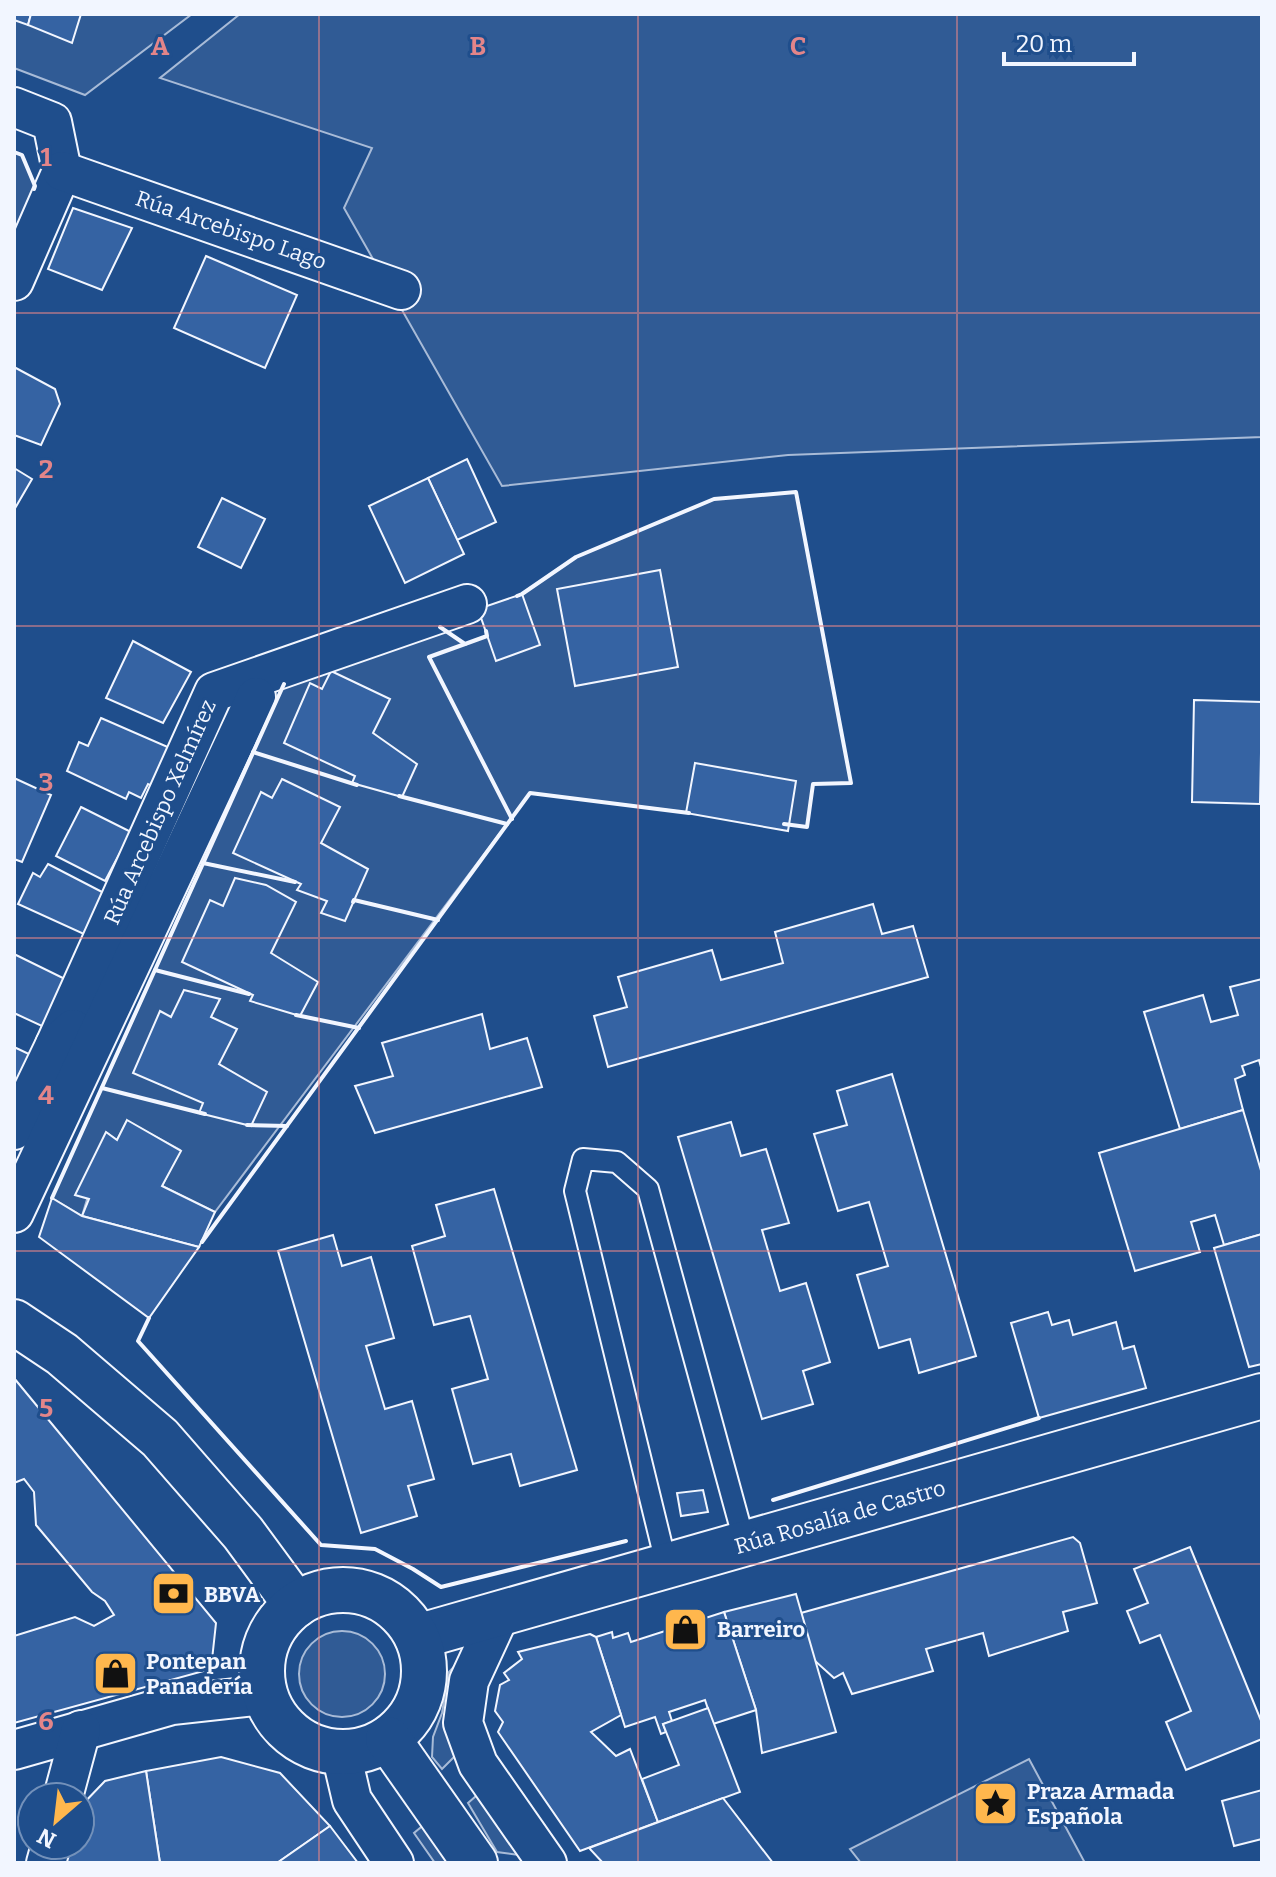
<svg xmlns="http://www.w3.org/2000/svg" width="1276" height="1877" viewBox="0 0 1276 1877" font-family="Bitter,serif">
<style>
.built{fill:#305b95;stroke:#a8bbd7;stroke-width:2}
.building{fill:#3563a3;stroke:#f2f6ff;stroke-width:2}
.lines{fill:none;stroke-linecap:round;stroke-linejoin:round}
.lane-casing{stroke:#f2f6ff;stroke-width:24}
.street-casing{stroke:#f2f6ff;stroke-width:42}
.primary-casing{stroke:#f2f6ff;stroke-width:48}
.highway-casing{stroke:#f2f6ff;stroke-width:48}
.lane{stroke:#1f4e8c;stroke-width:20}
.street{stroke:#1f4e8c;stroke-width:38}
.primary{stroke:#1f4e8c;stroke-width:44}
.highway{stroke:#1f4e8c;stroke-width:44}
.wall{stroke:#f2f6ff;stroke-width:4}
.grid{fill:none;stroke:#e38589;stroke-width:2;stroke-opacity:0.55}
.labels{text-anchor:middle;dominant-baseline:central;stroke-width:6;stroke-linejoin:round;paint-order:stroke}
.street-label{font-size:22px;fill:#f2f6ff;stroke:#1f4e8c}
.poi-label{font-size:22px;font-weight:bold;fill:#f2f6ff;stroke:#1f4e8c;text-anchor:start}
.grid-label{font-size:26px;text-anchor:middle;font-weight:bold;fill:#e38589;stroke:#1f4e8c;stroke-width:6;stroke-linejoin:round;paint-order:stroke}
</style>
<rect width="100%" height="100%" fill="#1f4e8c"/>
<g class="built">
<path d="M14,14H192L85,95L14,68Z"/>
<path d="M240,14H1262V437L788,455L502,486L344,208L372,148L160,78Z"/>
<path d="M14,152L22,155L35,186L14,237Z"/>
<path d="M796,492L851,783L813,784L807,827L530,793L215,1212L162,1186L180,1150L127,1121L117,1140L107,1133L82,1216L52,1198L287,678L441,627L465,644L487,636L522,594L576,557L714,499Z"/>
<circle cx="342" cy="1674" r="43"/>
<path d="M464,1656L459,1752L442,1769L432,1757L433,1737L442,1713L449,1672Z"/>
<path d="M1029,1759L1085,1863H861L850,1849Z"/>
<path d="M483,1790L533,1857L497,1852L468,1803Z"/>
<path d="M426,1823L455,1863H435L414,1833Z"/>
</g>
<g class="building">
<path d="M14,14H31L28,25L14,20Z"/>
<path d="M31,14H81L72,43L28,25Z"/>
<path d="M73,208L132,228L102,290L48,269Z"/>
<path d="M206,256L297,295L265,368L174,328Z"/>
<path d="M14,367L55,389L60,404L41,445L14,435Z"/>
<path d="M467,459L496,522L457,540L428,478Z"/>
<path d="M14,468L32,479L14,510Z"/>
<path d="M428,478L464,554L405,583L369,506Z"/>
<path d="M222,498L265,519L241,568L198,547Z"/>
<path d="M660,570L678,667L575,686L557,589Z"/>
<path d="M522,594L540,645L496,661L478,609Z"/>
<path d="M133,641L191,672L163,723L106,698Z"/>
<path d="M331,671L390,699L373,733L417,764L402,797L352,783L355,776L284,743L310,683L322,689Z"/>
<path d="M1194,700L1262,702L1260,804L1192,802Z"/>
<path d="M101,718L170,748L152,786L148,784L141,798L129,792L126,799L67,771L79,742L88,746Z"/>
<path d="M695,763L796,781L788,831L686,813Z"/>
<path d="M14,778L51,795L22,862L14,859Z"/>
<path d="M282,779L340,807L321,843L368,869L345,921L321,913L327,901L297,890L301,884L233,853L261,792L272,798Z"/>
<path d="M81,807L131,832L105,881L56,856Z"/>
<path d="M48,864L106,894L86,935L18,904L33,873L40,877Z"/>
<path d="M235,878L266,885L296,902L271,953L318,982L300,1016L250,1001L253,995L182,962L210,900L223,906Z"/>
<path d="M873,904L882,934L913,926L928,977L608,1067L594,1016L627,1007L618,977L712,950L721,980L783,963L775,932Z"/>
<path d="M14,954L67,980L44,1027L14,1013Z"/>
<path d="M1262,979V1071L1259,1060L1242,1066L1245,1075L1235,1079L1243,1110L1180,1129L1144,1012L1203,995L1211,1022L1238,1015L1230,987Z"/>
<path d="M184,990L220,999L211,1017L237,1029L219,1064L267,1092L251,1126L199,1113L203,1103L133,1073L160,1011L171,1017Z"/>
<path d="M482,1014L490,1049L527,1038L542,1087L375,1133L355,1086L393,1076L382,1043Z"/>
<path d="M14,1047L31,1055L14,1092Z"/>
<path d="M892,1074L976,1356L919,1373L910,1339L879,1348L857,1275L888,1266L869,1202L838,1211L814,1134L847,1125L837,1091Z"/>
<path d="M1243,1110L1262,1174V1234L1224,1245L1215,1215L1191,1222L1200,1252L1135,1271L1099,1153Z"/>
<path d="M127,1120L181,1151L162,1186L215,1212L199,1247L82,1216L89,1199L75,1195L106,1132L117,1140Z"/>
<path d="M731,1122L741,1156L766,1149L789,1223L762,1230L780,1291L806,1283L830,1362L803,1371L813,1404L762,1419L678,1137Z"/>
<path d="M494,1189L577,1470L520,1486L511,1454L473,1464L452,1389L488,1379L470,1316L434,1325L412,1246L445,1236L436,1205Z"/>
<path d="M52,1198L82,1216L199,1247L149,1318L39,1237Z"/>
<path d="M1262,1234V1364L1249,1367L1214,1248Z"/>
<path d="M333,1235L342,1266L371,1257L394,1338L366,1346L385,1409L412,1401L434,1479L408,1486L417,1516L361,1533L278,1251Z"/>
<path d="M1048,1312L1052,1325L1069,1320L1073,1335L1116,1322L1123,1349L1134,1346L1146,1388L1039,1418L1011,1323Z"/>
<path d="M14,1378L216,1623L211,1669L14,1723V1636L75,1617L94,1626L114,1615L105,1601L92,1592L36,1525L34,1492L24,1479L14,1483Z"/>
<path d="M703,1490L708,1512L681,1516L677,1493Z"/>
<path d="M1073,1537L1080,1543L1097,1603L1063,1612L1068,1631L989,1656L983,1633L926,1649L933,1671L852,1694L843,1673L834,1678L814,1660L801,1613Z"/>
<path d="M1190,1547L1262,1723V1739L1186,1770L1166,1722L1191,1711L1160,1635L1140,1643L1127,1611L1148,1603L1134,1569Z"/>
<path d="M796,1594L836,1732L762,1753L756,1710L724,1612Z"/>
<path d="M724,1612L756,1710L713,1724L705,1700L669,1712L672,1721L663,1724L666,1732L661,1734L655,1717L625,1727L596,1637L612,1632L613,1638L628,1633L631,1642Z"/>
<path d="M590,1634L596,1637L621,1715L591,1732L616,1756L630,1749L658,1822L580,1851L498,1732L503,1722L495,1711L500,1685L509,1680L504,1673L522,1659L518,1652Z"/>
<path d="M708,1708L740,1792L658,1822L642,1779L679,1765L663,1724Z"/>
<path d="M221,1757L280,1773L330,1826L277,1863H160L146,1771Z"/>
<path d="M146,1771L160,1863H64L69,1845H80V1807L105,1781Z"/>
<path d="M1262,1790V1839L1234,1846L1222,1801Z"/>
<path d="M723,1798L773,1863H603L589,1848Z"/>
<path d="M330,1826L358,1863H277Z"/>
</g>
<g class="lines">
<defs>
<path id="lane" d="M667,1567L575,1191L583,1159L617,1162L648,1189L745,1544"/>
<g id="street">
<path d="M14,107L52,122L62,171L14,281"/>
<path d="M62,171L401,290"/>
<path d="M55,1045L214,692L467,604"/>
<path d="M14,1130L55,1045L73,1029"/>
<path d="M14,1213L256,697"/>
<path d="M500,1614L469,1681L463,1723L478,1764L547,1863"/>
<path d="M14,1750L172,1705L265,1695"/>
<path d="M341,1753L352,1800L394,1863"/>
<path d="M63,1797L81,1730"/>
<path d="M46,1863L51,1845"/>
</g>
<path id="primary" d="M417,1637L1262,1396"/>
<g id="highway">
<path d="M14,1322L62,1354L160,1438L243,1533L296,1605"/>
<circle cx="343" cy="1671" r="81"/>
<path d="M388,1739L475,1863"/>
</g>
</defs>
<use href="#lane" class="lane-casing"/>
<use href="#street" class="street-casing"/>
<use href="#primary" class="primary-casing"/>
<use href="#highway" class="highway-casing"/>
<use href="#lane" class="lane"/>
<use href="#street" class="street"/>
<use href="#primary" class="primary"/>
<use href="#highway" class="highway"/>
<g class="wall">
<path d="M14,152L22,155L35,186L34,189"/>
<path d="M517,596L522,594L576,557L714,499L796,492L851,783L813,784L807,827L784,824"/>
<path d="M440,627L465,644L487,636L486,631"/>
<path d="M465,644L429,657L512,819"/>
<path d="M253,752L357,785"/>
<path d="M399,796L507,824"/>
<path d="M203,863L295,882"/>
<path d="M353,902L354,900L438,920"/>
<path d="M155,970L249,994"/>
<path d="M296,1015L359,1028"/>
<path d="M102,1088L205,1114"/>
<path d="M247,1125L287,1126"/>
<path d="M52,1198L284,684"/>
<path d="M202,1242L530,793L689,813"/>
<path d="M149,1318L138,1341L321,1545L375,1549L413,1569L441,1587L626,1541"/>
<path d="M773,1500L1039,1418"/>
</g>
</g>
<path class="grid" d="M319,14V1863M638,14V1863M957,14V1863M14,313H1262M14,626H1262M14,938H1262M14,1251H1262M14,1564H1262"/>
<defs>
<symbol id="bank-square" viewBox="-11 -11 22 22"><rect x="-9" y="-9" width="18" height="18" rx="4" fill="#ffb74d" stroke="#1f4e8c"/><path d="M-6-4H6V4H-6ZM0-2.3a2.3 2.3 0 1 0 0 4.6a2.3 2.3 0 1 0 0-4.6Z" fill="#111"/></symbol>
<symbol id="shop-square" viewBox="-11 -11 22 22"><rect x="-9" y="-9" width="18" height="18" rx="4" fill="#ffb74d" stroke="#1f4e8c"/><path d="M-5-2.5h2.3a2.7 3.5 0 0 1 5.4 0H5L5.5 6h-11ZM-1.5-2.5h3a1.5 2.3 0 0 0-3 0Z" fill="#111"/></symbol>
<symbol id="sight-square" viewBox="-11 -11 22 22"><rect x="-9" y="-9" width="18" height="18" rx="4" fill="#ffb74d" stroke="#1f4e8c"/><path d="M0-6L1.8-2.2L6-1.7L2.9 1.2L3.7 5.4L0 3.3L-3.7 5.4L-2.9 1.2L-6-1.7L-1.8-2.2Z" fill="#111"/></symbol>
</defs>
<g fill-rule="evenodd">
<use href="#bank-square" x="148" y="1568" width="51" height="51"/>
<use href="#shop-square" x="660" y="1604" width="51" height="51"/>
<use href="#shop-square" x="90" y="1648" width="51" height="51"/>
<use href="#sight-square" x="970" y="1778" width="51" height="51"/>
</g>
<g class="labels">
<g class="street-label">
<text transform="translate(231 230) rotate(19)">Rúa Arcebispo Lago</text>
<text transform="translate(160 812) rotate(-66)">Rúa Arcebispo Xelmírez</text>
<text transform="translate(840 1517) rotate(-16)">Rúa Rosalía de Castro</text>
</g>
<g class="poi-label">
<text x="204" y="1594">BBVA</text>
<text x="717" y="1629">Barreiro</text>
<text x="146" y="1661">Pontepan<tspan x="146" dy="25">Panadería</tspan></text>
<text x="1027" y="1791">Praza Armada<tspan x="1027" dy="25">Española</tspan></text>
</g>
</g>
<g class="grid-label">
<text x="160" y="55">A</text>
<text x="478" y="55">B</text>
<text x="798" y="55">C</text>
<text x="46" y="166">1</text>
<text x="46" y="478">2</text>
<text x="46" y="791">3</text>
<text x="46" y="1104">4</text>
<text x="46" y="1417">5</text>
<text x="46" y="1730">6</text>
</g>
<rect width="1276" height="1877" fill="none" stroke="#f2f6ff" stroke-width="32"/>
<g transform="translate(56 1821) rotate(208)"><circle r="38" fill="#1f4e8c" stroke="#7391ba" stroke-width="2"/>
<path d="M0-6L14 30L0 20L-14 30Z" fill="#ffb74d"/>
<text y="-12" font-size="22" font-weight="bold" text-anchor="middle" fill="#f2f6ff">N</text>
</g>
<path d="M1004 52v12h130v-12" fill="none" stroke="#f2f6ff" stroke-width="4"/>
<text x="1016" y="52" font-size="24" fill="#f2f6ff" stroke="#1f4e8c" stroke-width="6" paint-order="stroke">20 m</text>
</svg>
